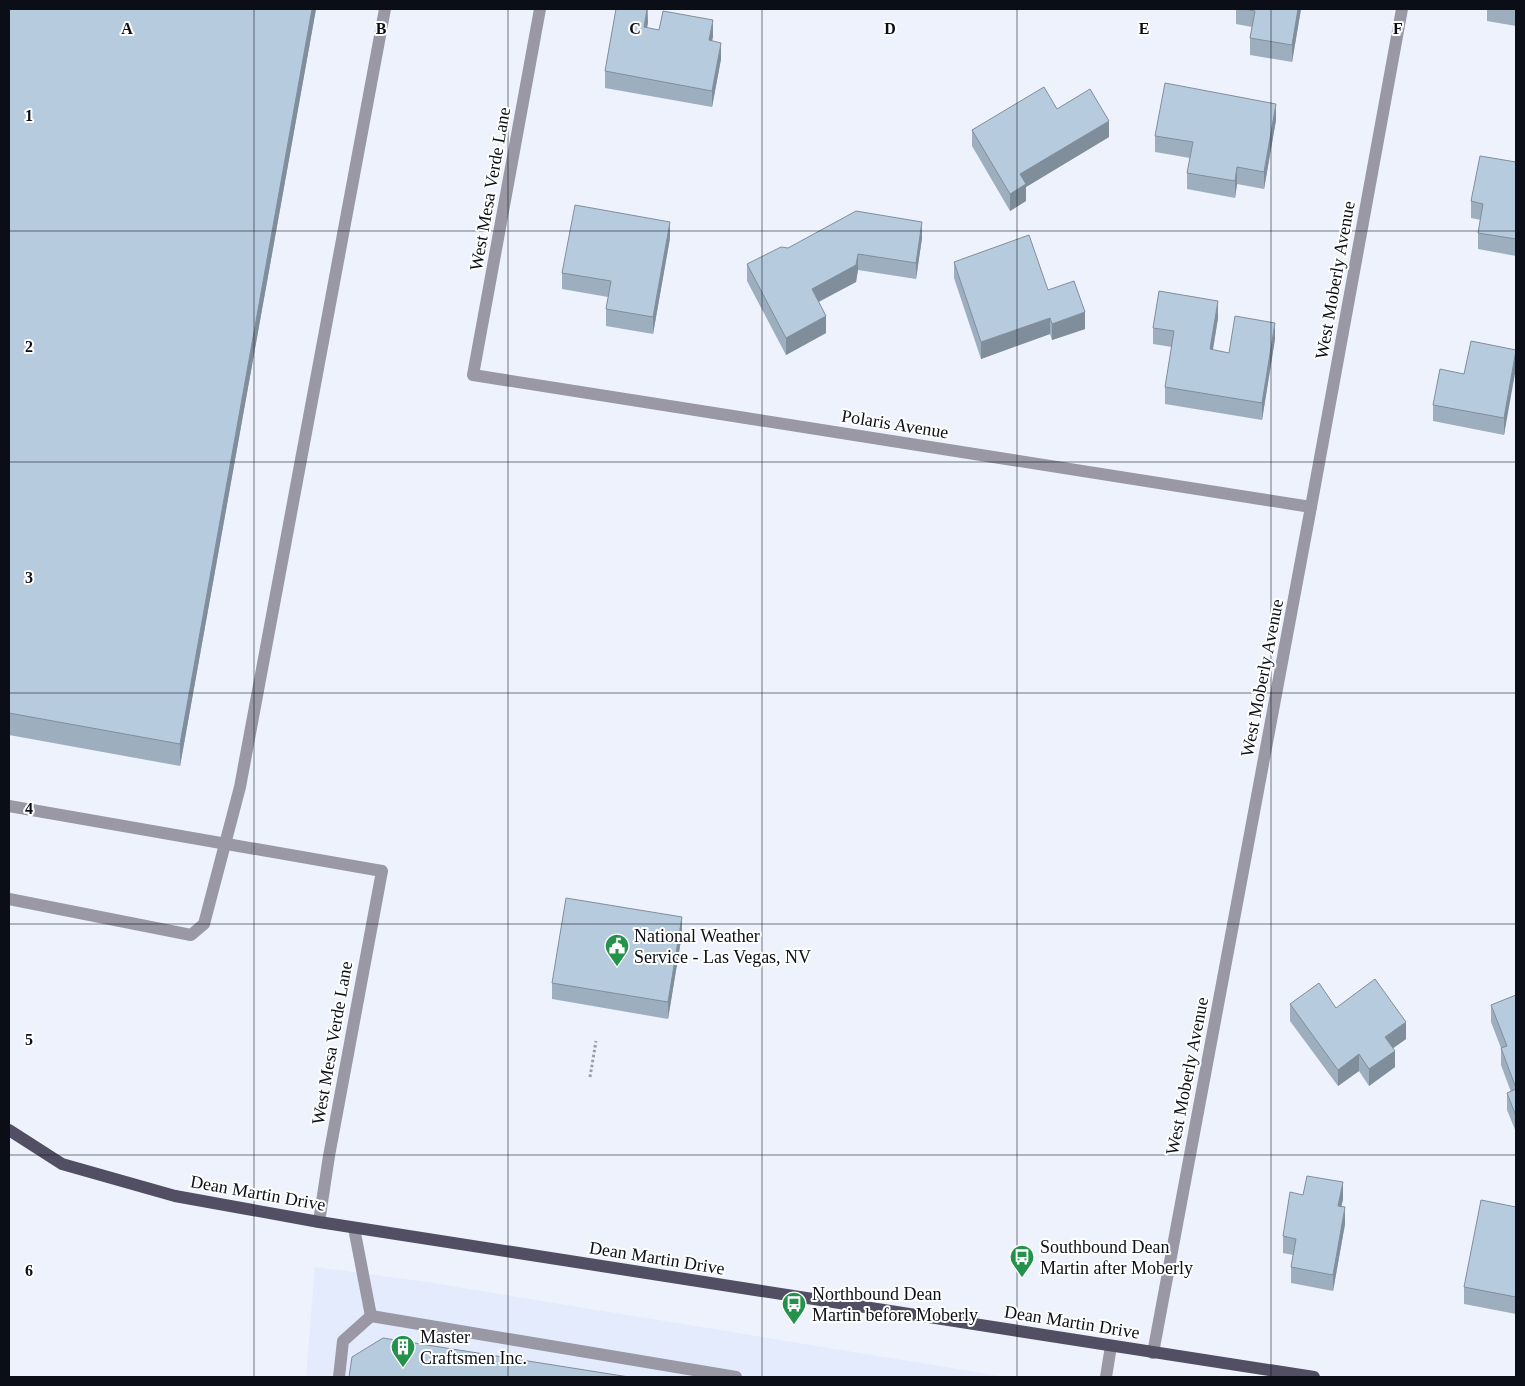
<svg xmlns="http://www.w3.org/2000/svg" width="1525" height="1386" viewBox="0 0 1525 1386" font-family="Georgia,serif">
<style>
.built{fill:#e3ebfd}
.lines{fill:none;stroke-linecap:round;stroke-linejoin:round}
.path{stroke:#999da6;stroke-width:3;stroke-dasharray:2.5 2.5;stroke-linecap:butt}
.minor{stroke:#9998a4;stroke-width:12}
.major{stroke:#524e64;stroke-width:12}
.wall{fill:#9dafbf}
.shaded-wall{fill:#808e9b}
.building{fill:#b7cbde;stroke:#808e9b}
.grid{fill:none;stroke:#0b0e16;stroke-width:1;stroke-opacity:0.55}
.labels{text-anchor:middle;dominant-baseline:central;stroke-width:4;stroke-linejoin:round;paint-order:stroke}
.street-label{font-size:18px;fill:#0b0e16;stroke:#fff}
.poi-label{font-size:18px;fill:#0b0e16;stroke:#fff;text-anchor:start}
.grid-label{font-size:16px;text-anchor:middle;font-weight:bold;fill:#0b0e16;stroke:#fff;stroke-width:4;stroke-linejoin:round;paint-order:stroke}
</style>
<rect width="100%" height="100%" fill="#eef2fc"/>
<path class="built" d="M315,1267L420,1281L1006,1377H306Z"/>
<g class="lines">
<path class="path" d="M590,1077L596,1041"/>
<g class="minor">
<path d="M540,9L473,375L1311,507"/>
<path d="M9,806L382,871L329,1156L319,1222"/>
<path d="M9,899L191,935L204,924L240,787L385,9"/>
<path d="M354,1228L371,1316L736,1377"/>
<path d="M1153,1353L1311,507L1402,9"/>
<path d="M339,1377L343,1341L371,1316"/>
<path d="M1106,1377L1111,1346"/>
</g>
<path class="major" d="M9,1130L62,1164L175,1196L319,1222L1314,1377"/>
</g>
<g class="wall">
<path d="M9,9H316L180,766L9,735Z"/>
<path d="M648,9V22L647,28L659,30L713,36L712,41L721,59L712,107L605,88V71Z"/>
<path d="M1236,9H1301L1292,62L1250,55V38L1252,27L1236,24Z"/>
<path d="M1487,9H1516V26L1487,21Z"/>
<path d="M1057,109L1109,137L1026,187V201L1010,211L972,146V130Z"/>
<path d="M1276,120L1264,189L1237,184L1235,198L1187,189V173L1190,158L1155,152V136Z"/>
<path d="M1516,162V256L1478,249V233L1481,220L1471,218V201Z"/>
<path d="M670,238L653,334L606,326V309L608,297L562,289V273Z"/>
<path d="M922,238L916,279L858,270L856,282L819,302L826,333L786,355L747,281V264Z"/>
<path d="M954,262L1048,290L1085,329L1052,340L1050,334L981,359L954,278Z"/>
<path d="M1218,318L1213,350L1229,353L1275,339L1262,420L1165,404V387L1172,347L1153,344V328Z"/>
<path d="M1516,350L1504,435L1433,421V405Z"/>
<path d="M682,934L668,1019L552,999V983Z"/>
<path d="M1516,995V1132L1507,1110V1093L1511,1092L1501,1065V1048L1491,1022V1005Z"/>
<path d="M1290,1004L1406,1039L1393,1048L1395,1067L1369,1086L1359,1071L1338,1086L1290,1021Z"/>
<path d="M1303,1195L1343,1199L1341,1206L1345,1224L1333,1291L1291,1283V1267L1293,1255L1283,1253V1236Z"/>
<path d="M1516,1207V1314L1464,1304V1287Z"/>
</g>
<g class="shaded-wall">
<path d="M312,9H316L180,766V744Z"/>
<path d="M647,9L648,22L644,44V27Z"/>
<path d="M1298,9H1301L1292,62V45Z"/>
<path d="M713,20V36L709,57V40Z"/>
<path d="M721,43V59L712,107V91Z"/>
<path d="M1276,104V120L1264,189V172Z"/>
<path d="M1109,121V137L1026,187V201L1010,211V194L1020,174Z"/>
<path d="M1237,167V184L1235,198V181Z"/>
<path d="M670,222V238L653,334V317Z"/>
<path d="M922,222V238L916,279V263Z"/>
<path d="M858,254V270L856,282L812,305V289Z"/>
<path d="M1218,301V318L1210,366V349Z"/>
<path d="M1085,312V329L1052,340V324Z"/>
<path d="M826,316V333L786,355V338Z"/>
<path d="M1050,318V334L981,359V342Z"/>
<path d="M1275,323V339L1262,420V403Z"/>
<path d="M1516,351V368L1504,435V418Z"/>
<path d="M682,917V934L668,1019V1002Z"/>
<path d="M1406,1022V1039L1385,1054V1037Z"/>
<path d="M1395,1051V1067L1369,1086V1069Z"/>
<path d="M1359,1054V1071L1338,1086V1070Z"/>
<path d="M1343,1182V1199L1338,1223V1206Z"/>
<path d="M1345,1207V1224L1333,1291V1275Z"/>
</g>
<g class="building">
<path d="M9,9H312L180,744L9,713Z"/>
<path d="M616,9H647L644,27L659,30L663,11L713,20L709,40L721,43L712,91L605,71Z"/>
<path d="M1244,9H1298L1292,45L1250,38L1255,11Z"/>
<path d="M1165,83L1276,104L1264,172L1237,167L1235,181L1187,173L1193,142L1155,136Z"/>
<path d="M1044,87L1057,109L1090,89L1109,121L1020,174L1026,184L1010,194L972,130Z"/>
<path d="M1480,156L1516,162V239L1478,233L1483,204L1471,201Z"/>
<path d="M575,205L670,222L653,317L606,309L611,281L562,273Z"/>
<path d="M856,211L922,222L916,263L858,254L856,265L812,289L826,316L786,338L747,264L781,247L788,248Z"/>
<path d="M1029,235L1048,290L1074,281L1085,312L1052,324L1050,318L981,342L954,262Z"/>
<path d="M1159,291L1218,301L1210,349L1229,353L1235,316L1275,323L1262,403L1165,387L1174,331L1153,328Z"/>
<path d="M1471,341L1516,350L1504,418L1433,405L1440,369L1464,374Z"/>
<path d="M566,898L682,917L668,1002L552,983Z"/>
<path d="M1375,979L1406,1022L1385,1037L1395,1051L1369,1069L1359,1054L1338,1070L1290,1004L1319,983L1336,1008Z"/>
<path d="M1516,995V1088L1501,1048L1507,1046L1491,1005Z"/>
<path d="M1516,1089V1116L1507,1093Z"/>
<path d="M1307,1176L1343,1182L1338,1206L1345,1207L1333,1275L1291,1267L1296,1239L1283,1236L1290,1192L1303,1195Z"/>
<path d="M1481,1200L1516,1207V1297L1464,1287Z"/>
<path d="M383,1338L629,1377H349L352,1357Z"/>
</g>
<path class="grid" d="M254,9V1377M508,9V1377M762,9V1377M1017,9V1377M1271,9V1377M9,231H1516M9,462H1516M9,693H1516M9,924H1516M9,1155H1516"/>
<defs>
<symbol id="civic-pin" viewBox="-11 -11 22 30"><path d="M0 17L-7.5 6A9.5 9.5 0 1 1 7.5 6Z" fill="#24924b" stroke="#fff"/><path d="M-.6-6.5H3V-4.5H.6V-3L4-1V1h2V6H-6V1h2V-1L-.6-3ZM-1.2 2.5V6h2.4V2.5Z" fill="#fff"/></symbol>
<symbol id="bus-pin" viewBox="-11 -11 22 30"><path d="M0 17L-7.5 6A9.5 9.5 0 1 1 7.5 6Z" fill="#24924b" stroke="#fff"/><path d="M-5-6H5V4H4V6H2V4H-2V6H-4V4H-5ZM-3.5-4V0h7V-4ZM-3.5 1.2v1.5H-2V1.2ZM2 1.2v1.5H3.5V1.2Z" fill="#fff"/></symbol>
<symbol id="building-pin" viewBox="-11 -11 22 30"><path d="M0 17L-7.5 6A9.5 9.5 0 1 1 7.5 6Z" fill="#24924b" stroke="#fff"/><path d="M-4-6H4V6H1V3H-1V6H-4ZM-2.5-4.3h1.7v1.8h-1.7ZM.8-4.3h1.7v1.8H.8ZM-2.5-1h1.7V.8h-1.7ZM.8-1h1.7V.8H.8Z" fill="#fff"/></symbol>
</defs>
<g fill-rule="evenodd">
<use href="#civic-pin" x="603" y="932" width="28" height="38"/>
<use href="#bus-pin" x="1008" y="1243" width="28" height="38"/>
<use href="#bus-pin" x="780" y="1290" width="28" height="38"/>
<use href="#building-pin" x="389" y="1333" width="28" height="38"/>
</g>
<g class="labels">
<g class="street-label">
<text transform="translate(490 189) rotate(-80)">West Mesa Verde Lane</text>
<text transform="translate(1335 280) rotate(-80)">West Moberly Avenue</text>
<text transform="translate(895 424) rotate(9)">Polaris Avenue</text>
<text transform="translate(1262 678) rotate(-79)">West Moberly Avenue</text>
<text transform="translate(332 1043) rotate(-80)">West Mesa Verde Lane</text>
<text transform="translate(1187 1076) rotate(-79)">West Moberly Avenue</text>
<text transform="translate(258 1193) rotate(10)">Dean Martin Drive</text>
<text transform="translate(657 1258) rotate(9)">Dean Martin Drive</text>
<text transform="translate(1072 1322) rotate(9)">Dean Martin Drive</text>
</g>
<g class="poi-label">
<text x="634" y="936">National Weather<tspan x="634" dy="21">Service - Las Vegas, NV</tspan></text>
<text x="1040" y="1247">Southbound Dean<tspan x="1040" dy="21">Martin after Moberly</tspan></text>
<text x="812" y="1294">Northbound Dean<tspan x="812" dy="21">Martin before Moberly</tspan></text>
<text x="420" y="1337">Master<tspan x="420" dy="21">Craftsmen Inc.</tspan></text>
</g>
</g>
<g class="grid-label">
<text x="127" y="34">A</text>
<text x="381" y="34">B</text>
<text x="635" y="34">C</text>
<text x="890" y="34">D</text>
<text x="1144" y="34">E</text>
<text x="1398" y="34">F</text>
<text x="29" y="121">1</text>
<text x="29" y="352">2</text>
<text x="29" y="583">3</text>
<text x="29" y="814">4</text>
<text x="29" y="1045">5</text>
<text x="29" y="1276">6</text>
</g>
<rect width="1525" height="1386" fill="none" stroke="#0b0e16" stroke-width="20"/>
</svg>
